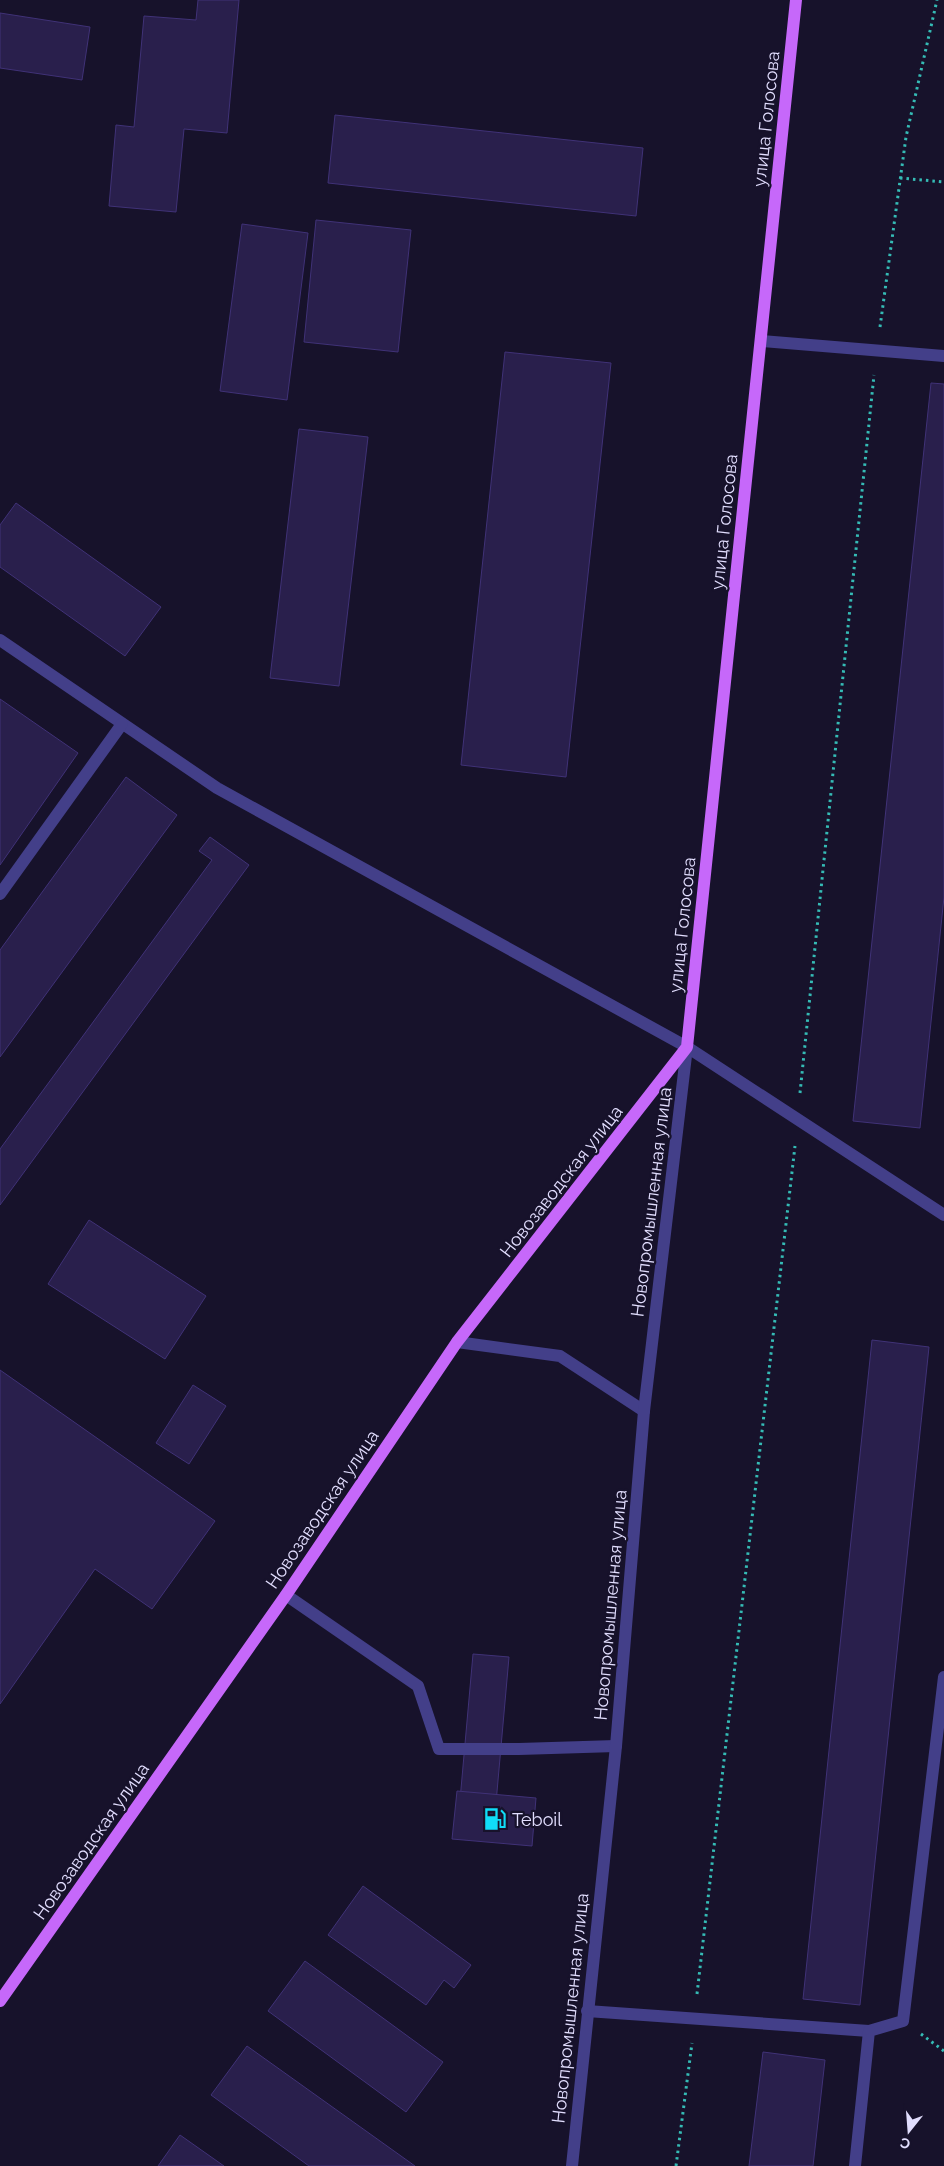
<svg xmlns="http://www.w3.org/2000/svg" width="944" height="2166" viewBox="0 0 944 2166" font-family="Raleway,sans-serif">
<style>
.building{fill:#291f4c;stroke:#403277}
.lines{fill:none;stroke-linecap:round;stroke-linejoin:round}
.path{stroke:#35bbb5;stroke-width:3;stroke-dasharray:2.5 4;stroke-linecap:butt}
.minor{stroke:#433f89;stroke-width:12}
.major{stroke:#c668fa;stroke-width:12}
.labels{text-anchor:middle;dominant-baseline:central;stroke-width:4.5;stroke-linejoin:round;paint-order:stroke}
.street-label{font-size:18px;fill:#e2defe;stroke:#17122b}
.poi-label{font-size:18px;fill:#e2defe;stroke:#17122b;text-anchor:start}
</style>
<rect width="100%" height="100%" fill="#17122b"/>
<g class="building">
<path d="M198,0H239L227,133L184,129L176,212L109,206L116,125L134,127L144,16L196,20Z"/>
<path d="M0,13L90,27L82,80L0,68Z"/>
<path d="M335,115L643,148L636,216L328,183Z"/>
<path d="M316,220L411,230L398,352L304,342Z"/>
<path d="M242,224L308,233L287,400L220,391Z"/>
<path d="M505,352L611,363L566,777L461,765Z"/>
<path d="M931,383L944,384V897L920,1128L853,1121Z"/>
<path d="M299,429L368,437L339,686L270,678Z"/>
<path d="M16,503L161,607L125,656L0,567V525Z"/>
<path d="M0,699L78,753L0,865Z"/>
<path d="M126,777L177,815L0,1057V950Z"/>
<path d="M210,837L249,865L0,1205V1149L212,860L199,851Z"/>
<path d="M89,1220L206,1296L165,1359L48,1284Z"/>
<path d="M872,1340L929,1347L860,2005L803,1999Z"/>
<path d="M0,1370L215,1521L152,1609L95,1569L0,1704Z"/>
<path d="M193,1385L226,1406L189,1464L156,1443Z"/>
<path d="M473,1654L509,1657L496,1803L460,1800Z"/>
<path d="M457,1791L536,1798L532,1846L452,1839Z"/>
<path d="M363,1886L471,1965L454,1988L444,1980L426,2005L328,1935Z"/>
<path d="M305,1961L443,2062L406,2112L268,2011Z"/>
<path d="M247,2046L415,2166H309L211,2095Z"/>
<path d="M763,2052L825,2060L813,2166H749Z"/>
<path d="M180,2135L224,2166H158Z"/>
</g>
<g class="lines">
<g class="path">
<path d="M900,178L944,182"/>
<path d="M880,327L906,137L937,0"/>
<path d="M800,1093L874,375"/>
<path d="M697,1994L795,1146"/>
<path d="M921,2034L944,2051"/>
<path d="M676,2166L692,2043"/>
</g>
<g class="minor">
<path d="M761,341L944,356"/>
<path d="M0,640L217,788L687,1047L944,1215"/>
<path d="M0,894L122,724"/>
<path d="M457,1342L560,1356L644,1411"/>
<path d="M286,1595L418,1686L439,1749H519L616,1746"/>
<path d="M587,2011L869,2031"/>
<path d="M572,2166L616,1746L644,1411L687,1047"/>
<path d="M855,2166L869,2031L903,2021L944,1677"/>
</g>
<path class="major" d="M0,2001L286,1595L457,1342L687,1047L796,0"/>
</g>
<defs>
<symbol id="fuel-bare" viewBox="-9 -9 18 18"><path d="M-5.5-6h7V0h2V4h1.3V-2.5L3-4.5l.8-.8L6-3V5H2.5V1h-1V6h-7ZM-4.2-4.7v3.2H.2V-4.7Z" fill="#10ddf8" stroke="#17122b" stroke-width="2.5" paint-order="stroke"/></symbol>
</defs>
<g fill-rule="evenodd">
<use href="#fuel-bare" x="479" y="1803" width="32" height="32"/>
</g>
<g class="labels">
<g class="street-label">
<text transform="translate(766 119) rotate(-84)">улица Голосова</text>
<text transform="translate(724 522) rotate(-84)">улица Голосова</text>
<text transform="translate(682 925) rotate(-84)">улица Голосова</text>
<text transform="translate(561 1181) rotate(-52)">Новозаводская улица</text>
<text transform="translate(651 1202) rotate(-83)">Новопромышленная улица</text>
<text transform="translate(322 1509) rotate(-56)">Новозаводская улица</text>
<text transform="translate(610 1605) rotate(-85)">Новопромышленная улица</text>
<text transform="translate(91 1841) rotate(-55)">Новозаводская улица</text>
<text transform="translate(570 2008) rotate(-84)">Новопромышленная улица</text>
</g>
<g class="poi-label">
<text x="512" y="1819">Teboil</text>
</g>
</g>
<g transform="translate(909 2131) rotate(197)" stroke="#17122b" stroke-width="4" paint-order="stroke">
<path d="M0-4L9 19L0 12L-9 19Z" fill="#e2defe"/>
<text y="-8" font-size="14" font-weight="bold" text-anchor="middle" fill="#e2defe">С</text>
</g>
</svg>
